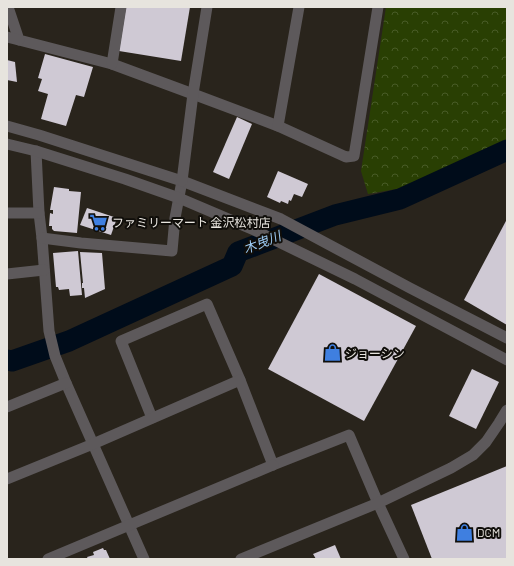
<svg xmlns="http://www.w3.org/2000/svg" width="514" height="566" viewBox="0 0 514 566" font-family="Barlow,'Noto Sans JP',sans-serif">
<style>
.park{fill:url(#park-crowns)}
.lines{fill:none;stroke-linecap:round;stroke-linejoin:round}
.river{stroke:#000c1a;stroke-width:21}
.building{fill:#cfc9d4}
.minor{stroke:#5d595b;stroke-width:11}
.tertiary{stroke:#5d595b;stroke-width:11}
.labels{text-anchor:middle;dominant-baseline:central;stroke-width:4;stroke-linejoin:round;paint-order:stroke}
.poi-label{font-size:12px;fill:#e7e4de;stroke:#100e0a;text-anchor:start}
.water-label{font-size:13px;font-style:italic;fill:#9ccaf3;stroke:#100e0a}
</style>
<defs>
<pattern id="park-crowns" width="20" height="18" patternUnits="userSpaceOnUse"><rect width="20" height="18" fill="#293f03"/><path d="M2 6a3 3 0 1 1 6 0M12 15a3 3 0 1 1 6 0" fill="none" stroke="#485b27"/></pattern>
</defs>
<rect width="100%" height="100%" fill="#29241c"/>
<path class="park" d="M386,7H507V143L402,188L368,194L361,171Z"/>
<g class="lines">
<path class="river" d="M7,360L12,361L69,341L232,266L238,252L335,215L400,199L507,150"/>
</g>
<g class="building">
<path d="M126,7H190L181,61L119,51Z"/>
<path d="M45,54L93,67L84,97L76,95L66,126L41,119L48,94L38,91L42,79L38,78Z"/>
<path d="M7,60L15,62L17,82L7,80Z"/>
<path d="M237,117L252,124L229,179L213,172Z"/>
<path d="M278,171L308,184L302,197L294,194L291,201L289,200L288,204L281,201L280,203L267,197Z"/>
<path d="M54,187L69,189V191L81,192L77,233L54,231L52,229V226H49L50,213L53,214V210H50Z"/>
<path d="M87,208L117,218L111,235L80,225Z"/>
<path d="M507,219V325L464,300Z"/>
<path d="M78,251L82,295L70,296L69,289L59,290L58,287H56L53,253Z"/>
<path d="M80,252L102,253L105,289L85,298L84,288H82V283H83Z"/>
<path d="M319,274L416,326L364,421L268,369Z"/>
<path d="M472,369L499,382L476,429L449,416Z"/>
<path d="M507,466V559H432L411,505Z"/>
<path d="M335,545L341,559H316L313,554Z"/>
<path d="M103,548L104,550H106L110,559H88L87,557L94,555L93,552Z"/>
</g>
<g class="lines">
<g class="minor">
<path d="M8,7L19,40L112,64L193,94L278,126L346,157L354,156L378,7"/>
<path d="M7,37L19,40"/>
<path d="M112,64L121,7"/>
<path d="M278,126L299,7"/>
<path d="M36,151L39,213L42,238L49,331L55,356L66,383L144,559"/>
<path d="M7,213H39"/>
<path d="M42,238L81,243L172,251L175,218L182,181"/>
<path d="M7,274L44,270"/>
<path d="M7,407L66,383"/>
<path d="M152,418L121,341L207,304L240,380"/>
<path d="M7,479L93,444L240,380L273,465L349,435L378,503L404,559"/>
<path d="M48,559L273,465"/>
</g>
<g class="tertiary">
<path d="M7,126L39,135L182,181L281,219L410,288L507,338"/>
<path d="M7,144L36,151L125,179L179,198L254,230L355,279L507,360"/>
<path d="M182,181L193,94L207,7"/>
<path d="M241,559L378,503L451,468L473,455L486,442L499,423L507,410"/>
</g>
</g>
<defs>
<symbol id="supermarket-bare" viewBox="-9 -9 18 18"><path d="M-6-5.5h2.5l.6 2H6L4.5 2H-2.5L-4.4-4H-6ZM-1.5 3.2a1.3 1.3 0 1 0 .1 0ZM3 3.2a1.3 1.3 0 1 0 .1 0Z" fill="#3f7fe0" stroke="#100e0a" stroke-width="2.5" paint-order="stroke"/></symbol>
<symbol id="shop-bare" viewBox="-9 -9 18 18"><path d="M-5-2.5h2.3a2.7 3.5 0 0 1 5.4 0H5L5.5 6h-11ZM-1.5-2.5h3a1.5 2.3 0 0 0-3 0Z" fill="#3f7fe0" stroke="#100e0a" stroke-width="2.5" paint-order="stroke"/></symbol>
</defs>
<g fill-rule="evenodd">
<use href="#supermarket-bare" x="86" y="210" width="25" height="25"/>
<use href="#shop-bare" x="320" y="340" width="25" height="25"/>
<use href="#shop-bare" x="452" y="520" width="25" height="25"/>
</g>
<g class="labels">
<g class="poi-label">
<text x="112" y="222">ファミリーマート 金沢松村店</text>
<text x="345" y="353">ジョーシン</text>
<text x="477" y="532">DCM</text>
</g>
<g class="water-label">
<text transform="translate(262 242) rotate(-21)">木曳川</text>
</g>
</g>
<rect width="514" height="566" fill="none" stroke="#e7e4de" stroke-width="16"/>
</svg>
